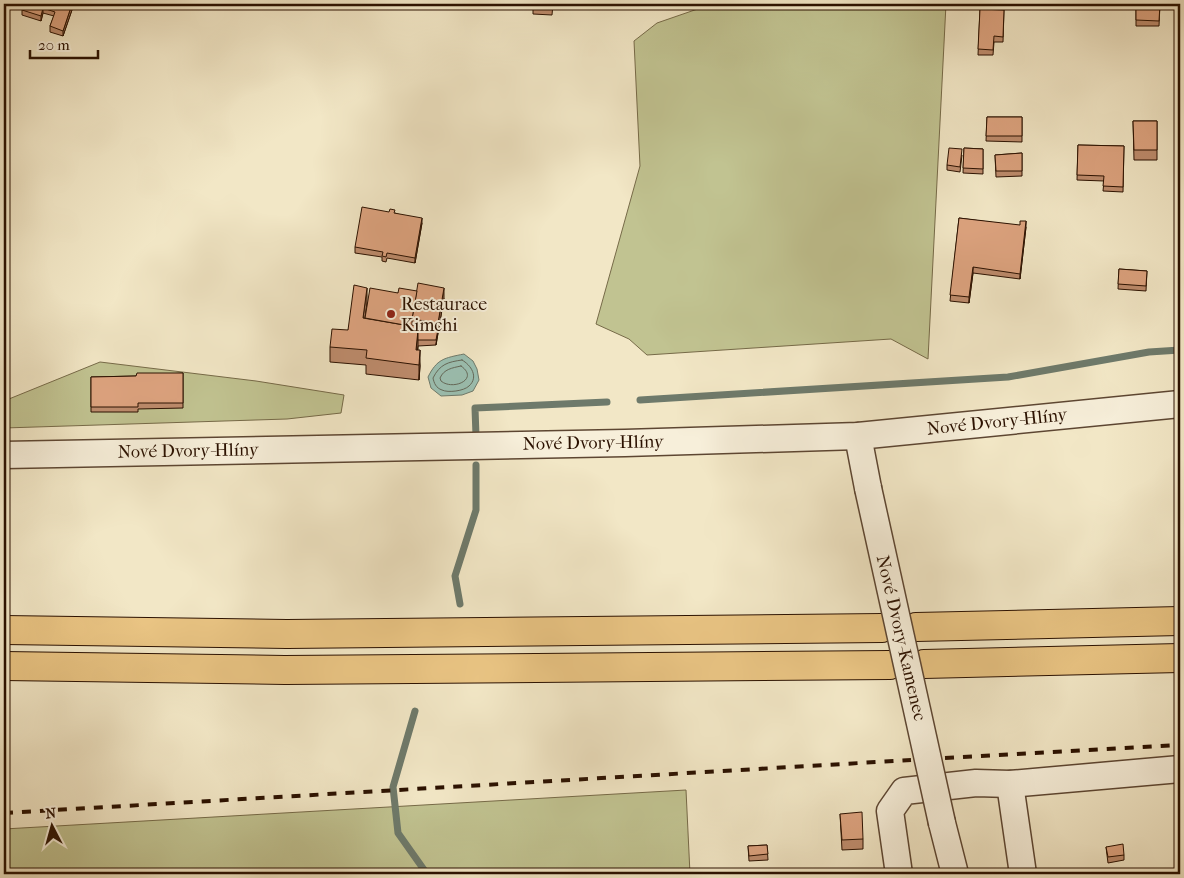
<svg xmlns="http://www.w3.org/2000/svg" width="1184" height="878" viewBox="0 0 1184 878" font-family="'IM FELL French Canon',serif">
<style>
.green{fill:#c1c391;stroke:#766a48}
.water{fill:#9bc0b2;stroke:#6e7a6b}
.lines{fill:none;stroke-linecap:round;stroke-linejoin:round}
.shore{stroke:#636859;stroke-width:1}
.stream{stroke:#6e7a6b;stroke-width:7}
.minor-casing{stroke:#5d4632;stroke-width:29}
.highway-casing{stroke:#2b1100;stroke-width:30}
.minor{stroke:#f7efda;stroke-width:26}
.highway{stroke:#e9c483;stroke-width:28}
.rail{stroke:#2b1100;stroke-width:4;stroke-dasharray:9 9;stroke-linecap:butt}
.minor-bridge-casing{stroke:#5d4632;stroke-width:29;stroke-linecap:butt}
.minor-bridge{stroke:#f7efda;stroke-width:26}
.wall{fill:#be8c6d;stroke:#2b1100}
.shaded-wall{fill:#9b7259;stroke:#2b1100}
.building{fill:#dda37f;stroke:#2b1100}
.poi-dot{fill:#8f2418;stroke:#f7efda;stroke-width:2}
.labels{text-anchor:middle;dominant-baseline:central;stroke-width:4;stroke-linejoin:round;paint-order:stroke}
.poi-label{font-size:18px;fill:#2b1100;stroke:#f7efda;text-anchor:start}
.street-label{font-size:18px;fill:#2b1100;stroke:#f7efda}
</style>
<rect width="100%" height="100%" fill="#f2e7c6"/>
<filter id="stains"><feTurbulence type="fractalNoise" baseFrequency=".004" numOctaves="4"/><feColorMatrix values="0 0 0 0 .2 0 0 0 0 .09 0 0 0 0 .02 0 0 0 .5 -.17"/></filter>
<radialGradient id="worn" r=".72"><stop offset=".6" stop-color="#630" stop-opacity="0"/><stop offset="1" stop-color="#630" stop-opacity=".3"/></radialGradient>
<g class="green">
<path d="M712,4H946L928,359L891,339L647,355L629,339L596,324L640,166L634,41L657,23Z"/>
<path d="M100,362L256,381L344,395L341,413L287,419L4,428V401Z"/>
<path d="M686,790L690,874H4V829Z"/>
</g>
<path class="water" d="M464,354L473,361L477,369L479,380L473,391L462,395L441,396L431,388L428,377C437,359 444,358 464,354Z"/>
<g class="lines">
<g class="shore">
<path d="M462,360C471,365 479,377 469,386C464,391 448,393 442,390C436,388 434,383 433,378C440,364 448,362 462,360Z"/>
<path d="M461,366C480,379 453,391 441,381L440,378C444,369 452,368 461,366Z"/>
</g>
<g class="stream">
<path d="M640,400L1008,377L1149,352L1180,350"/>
<path d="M476,436L475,408L607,402"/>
<path d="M460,604L455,576L476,510V465"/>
<path d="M415,711L393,787L398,833L427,874"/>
</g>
<defs>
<g id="minor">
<path d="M858,436L868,488"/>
<path d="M4,455L625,443L858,436L1180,404"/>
<path d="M1010,784L1023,874"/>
<path d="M942,823L955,874"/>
<path d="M899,874L890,811L904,791L976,783L1010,784L1180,769"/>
</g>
<g id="highway">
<path d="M916,627L1180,621"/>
<path d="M4,630L287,634L882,628"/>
<path d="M924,664L1180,658"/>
<path d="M4,666L285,670L890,665"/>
</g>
</defs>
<use href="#minor" class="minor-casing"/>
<use href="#highway" class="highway-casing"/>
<use href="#minor" class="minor"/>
<use href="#highway" class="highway"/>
<g class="rail">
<path d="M945,758L1180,745"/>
<path d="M4,813L911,760"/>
</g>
<defs>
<path id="minor-bridge" d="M868,488L942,823"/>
</defs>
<use href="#minor-bridge" class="minor-bridge-casing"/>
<use href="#minor-bridge" class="minor-bridge"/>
</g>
<g class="wall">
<path d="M16,4H74L63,36L50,32V26L54,16L43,13L41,21L22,15V10L23,6Z"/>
<path d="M533,4H553L552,15L533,14Z"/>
<path d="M1027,4H1049V9L1027,8Z"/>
<path d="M1136,4H1160L1159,26H1136Z"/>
<path d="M980,9L1004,10L1003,42H994L993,55H978Z"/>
<path d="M987,117H1022V142L986,141Z"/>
<path d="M1133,121H1157V160H1134Z"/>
<path d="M1078,145L1124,146L1123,192L1103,191L1104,181L1077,180Z"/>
<path d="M964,148L983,149V174L963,173Z"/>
<path d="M1022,153V176L996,177L995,155Z"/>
<path d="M962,155L960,172L947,170V165Z"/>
<path d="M395,213L422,223L415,263L387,258L386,262L382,261V257L355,253V247Z"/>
<path d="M959,218L1026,227L1020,279L973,273L969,303L950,301Z"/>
<path d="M1119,269L1147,271L1146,291L1118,289Z"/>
<path d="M398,293L444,298L436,345L418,346V350L420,366L419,380L366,374V365L330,362V347L348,330L367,303Z"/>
<path d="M183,373V408L138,409V412H91V377L136,376Z"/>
<path d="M840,814L863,839V849L842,850Z"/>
<path d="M767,845L768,860L749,861L748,846Z"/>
<path d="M1106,847L1124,855V860L1108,863Z"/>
</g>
<g class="shaded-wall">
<path d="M72,4H74L63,36V31Z"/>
<path d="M43,8V13L41,21V16Z"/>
<path d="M422,218V223L415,263V258Z"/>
<path d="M1026,221V227L1020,279V274Z"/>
<path d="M973,267V273L969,303V297Z"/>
<path d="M367,288V303L363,333V318Z"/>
<path d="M444,288V298L436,345L438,323Z"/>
<path d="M418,330V345L416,365V350Z"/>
<path d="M420,350V366L419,380V365Z"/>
</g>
<g class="building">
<path d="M23,4H72L63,31L50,26L55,12L43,8L41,16L22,10Z"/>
<path d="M1136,4H1160L1159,21L1136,20Z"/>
<path d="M980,9L1004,10L1003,37L994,36L993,50L978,49Z"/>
<path d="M987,117H1022V136H986Z"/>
<path d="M1133,121H1157V150H1134Z"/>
<path d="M1078,145L1124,146L1123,187L1103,186L1104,176L1077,175Z"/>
<path d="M949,148L962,149L960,167L947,165Z"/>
<path d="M964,148L983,149V169L963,168Z"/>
<path d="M1022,153V171H996L995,155Z"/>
<path d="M362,207L389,212L390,209L395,210L394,213L422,218L415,258L387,253L386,257L382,256L383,252L355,247Z"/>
<path d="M959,218L1020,225V221H1026L1020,274L973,267L969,297L950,295Z"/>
<path d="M1119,269L1147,271L1146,286L1118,284Z"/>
<path d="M418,283L444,288L438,323L412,319Z"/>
<path d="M354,285L367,288L363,318L410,326L409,331L418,330L416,350H420L419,365L366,358L367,350L330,347L332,329L348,330Z"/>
<path d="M370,288L398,293L399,288L417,291L412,319V325L438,329L436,340H418V330H410V326L365,318Z"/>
<path d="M137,373H183V403H138V407H91V377L136,376Z"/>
<path d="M862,812L863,839L842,840L840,814Z"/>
<path d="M1123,844L1124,855L1108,857L1106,847Z"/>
<path d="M767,845L768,854L749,856L748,846Z"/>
</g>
<circle class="poi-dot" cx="391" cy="314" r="5"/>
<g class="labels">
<g class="poi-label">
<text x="401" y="304">Restaurace<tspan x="401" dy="21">Kimchi</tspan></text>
</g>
<g class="street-label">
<text transform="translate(997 422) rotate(-6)">Nové Dvory-Hlíny</text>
<text transform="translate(593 443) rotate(-1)">Nové Dvory-Hlíny</text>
<text transform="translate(188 451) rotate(-1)">Nové Dvory-Hlíny</text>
<text transform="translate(901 638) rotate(77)">Nové Dvory-Kamenec</text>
</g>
</g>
<rect width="1184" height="878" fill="none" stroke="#f2e7c6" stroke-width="20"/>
<rect x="5" y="5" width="1174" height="868" fill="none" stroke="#2b1100" stroke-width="2.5"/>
<rect x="10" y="10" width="1164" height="858" fill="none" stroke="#2b1100"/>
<g transform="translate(52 826) rotate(354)" stroke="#f7efda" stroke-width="4" paint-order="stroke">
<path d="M0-4L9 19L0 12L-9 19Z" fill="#2b1100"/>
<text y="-8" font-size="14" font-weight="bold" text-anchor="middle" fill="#2b1100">N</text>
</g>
<path d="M30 50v8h68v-8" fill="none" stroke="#2b1100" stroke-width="2.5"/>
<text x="38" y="50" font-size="15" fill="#2b1100" stroke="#f7efda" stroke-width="4" paint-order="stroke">20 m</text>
<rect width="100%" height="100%" filter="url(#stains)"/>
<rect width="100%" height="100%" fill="url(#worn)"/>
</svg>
